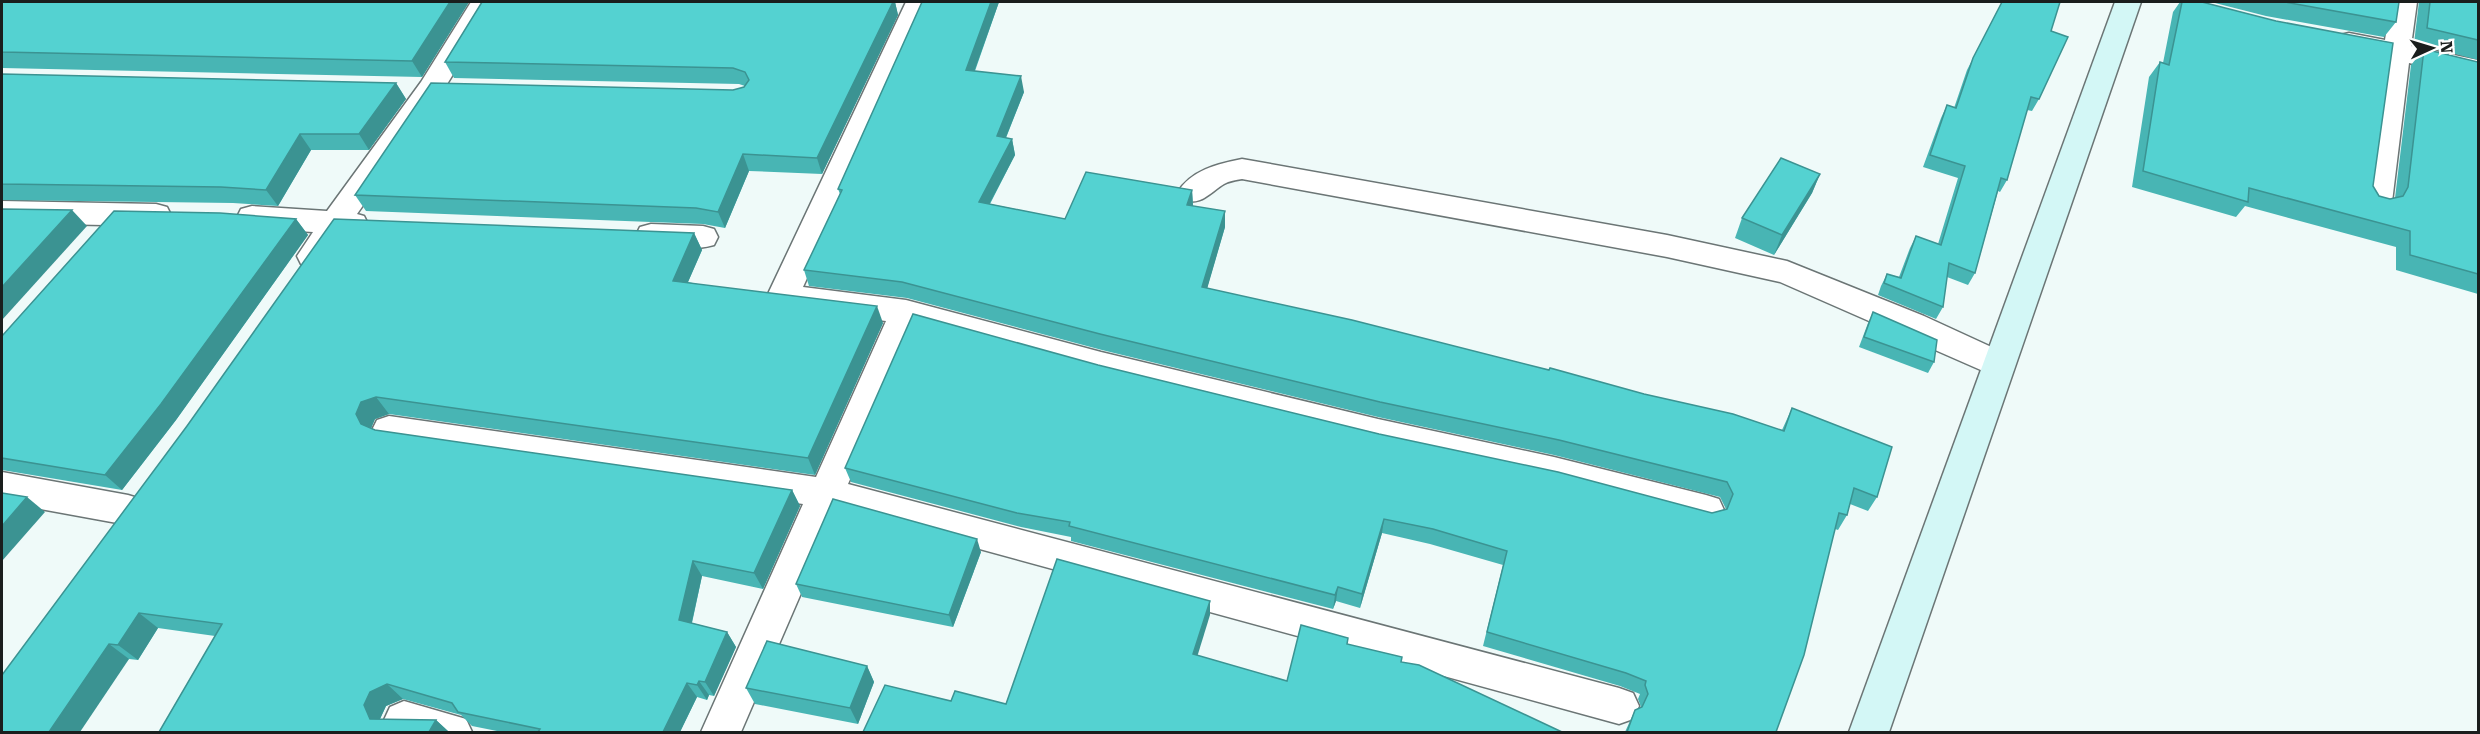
<svg xmlns="http://www.w3.org/2000/svg" width="2480" height="734" viewBox="0 0 2480 734" font-family="'Roboto Serif',serif">
<style>
.lines{fill:none;stroke-linecap:round;stroke-linejoin:round}
.street-casing{stroke:#6b7575;stroke-width:3}
.secondary-casing{stroke:#6b7575;stroke-width:3}
.street{fill:#fff;fill-rule:evenodd}
.secondary{fill:#d3f7f6;fill-rule:evenodd}
.wall{fill:#48b5b4}
.shaded-wall{fill:#3b9392}
.building{fill:#54d2d1;stroke:#3b9392;stroke-width:1.5}
</style>
<rect width="100%" height="100%" fill="#effaf9"/>
<g class="lines">
<defs>
<g id="street">
<path d="M471,2H497L441,94L357,214L364,216L368,224L364,232L353,235L344,234C332,251 325,271 301,264L297,256L313,232L252,228L241,225L237,217L241,209L252,206L327,211L421,82Z"/>
<path d="M906,2H932L803,287L906,300L1101,352L1378,419L1554,457L1706,495L1719,499L1724,510L1719,521L1706,525L1554,485L1378,447L1101,378L916,327L848,484L1619,688L1633,693L1639,706L1633,719L1619,724L837,510L741,732H701L803,504L389,444L377,440L372,430L377,420L389,416L816,477L886,321L783,308L772,304L767,296Z"/>
<path d="M2391,2H2417L2411,46L2478,60V78L2409,63L2392,202L2388,209L2377,212L2366,209L2362,202L2383,57L2340,47L2336,41L2340,35L2349,33L2385,40Z"/>
<path d="M1242,159L1667,235L1787,261L1924,316L2011,356L2015,365L2011,374L1999,378L1780,282L1667,257L1242,179C1236,180 1229,181 1224,184C1208,194 1201,206 1182,200L1177,193C1191,170 1217,164 1242,159Z"/>
<path d="M2,201L156,204L167,207L171,215L167,223L156,226L2,223Z"/>
<path d="M651,224L703,226L714,229L718,237L714,245C693,251 661,249 640,243L636,235L640,227Z"/>
<path d="M2,472L128,495L141,499L146,510L141,521L128,525L2,502Z"/>
<path d="M404,701L466,719L472,732H390L384,720L390,707Z"/>
</g>
<path id="secondary" d="M2115,2H2141L1889,732H1849Z"/>
</defs>
<use href="#street" class="street-casing"/>
<use href="#secondary" class="secondary-casing"/>
<use href="#street" class="street"/>
<use href="#secondary" class="secondary"/>
</g>
<g class="wall">
<path d="M2,2H469L422,77L2,68Z"/>
<path d="M893,2H895L898,15L822,174L749,171L725,228L703,224L366,211L355,195L733,90L744,87L745,86L739,84L454,78L445,62Z"/>
<path d="M922,2H999L975,71L1024,92L1006,138L1012,139L1015,155L990,204L1065,219L1192,190L1193,206L1225,227L1207,288L1644,394L1782,430L1792,408L1877,497L1868,511L1850,504L1847,515L1838,530L1835,529L1776,732H1625L1635,710L1641,707L1638,699L1640,694L1620,686L1483,646L1503,565L1430,544L1382,533L1360,608L1336,601L1333,609L1071,541V537L1021,527L851,482L845,468L1098,365L1379,434L1712,513L1726,509L1720,497L1554,455L1378,417L1102,350L907,298L809,286L804,270L840,194L838,189Z"/>
<path d="M2002,2L2051,31L2039,99L2032,111L2027,110L2007,180L2000,192L1998,191L1975,273L1968,285L1947,277L1943,307L1936,319L1878,295L1881,286L1887,274L1899,277L1910,248L1916,236L1938,244L1958,178L1923,167L1941,118L1947,105L1954,108L1967,70Z"/>
<path d="M2180,2H2202L2373,186L2379,196L2390,199L2395,198L2411,65L2424,49L2478,62V294L2396,270V247L2245,206L2236,217L2132,187L2149,77L2160,62L2163,63L2173,12Z"/>
<path d="M2211,2H2399L2396,22L2384,37L2266,16Z"/>
<path d="M2419,2H2478V60L2414,43Z"/>
<path d="M2,74L396,83L406,99L369,150H311L278,206L233,203L2,200Z"/>
<path d="M1820,174L1812,193L1774,255L1735,238L1742,218Z"/>
<path d="M296,219L308,235L176,420L122,490L2,470V336Z"/>
<path d="M694,233L702,250L688,282L883,323L815,475L389,414L375,419L371,428L375,430L792,490L800,506L763,589L702,576L692,623L727,632L736,647L714,696L709,695L707,700L697,697L680,732H502L472,726L461,715L403,699L386,706L380,719L436,720L449,732H159L215,636L158,628L138,660L129,659L2,732L187,426Z"/>
<path d="M1873,312L1934,362L1928,373L1859,347L1868,323Z"/>
<path d="M981,552L953,627L802,597L796,584Z"/>
<path d="M867,666L874,682L858,724L755,704L746,688Z"/>
</g>
<g class="shaded-wall">
<path d="M450,2H469L422,77L412,61Z"/>
<path d="M893,2H895L898,15L822,174L817,158Z"/>
<path d="M991,2H999L969,86L966,70Z"/>
<path d="M1021,76L1024,92L1000,152L997,136Z"/>
<path d="M396,83L406,99L369,150L359,134Z"/>
<path d="M300,134L311,150L278,206L266,190Z"/>
<path d="M1012,139L1015,155L982,218L979,202Z"/>
<path d="M743,154L749,171L725,228L718,212Z"/>
<path d="M1820,174L1812,193L1774,255L1782,235Z"/>
<path d="M1192,190L1193,206L1187,205Z"/>
<path d="M72,210L87,226L2,320V287Z"/>
<path d="M1225,211V227L1203,303L1202,287Z"/>
<path d="M296,219L308,235L176,420L122,490L105,475Z"/>
<path d="M694,233L702,250L681,298L673,281Z"/>
<path d="M877,306L883,323L815,475L808,458Z"/>
<path d="M376,397L389,414L375,419L370,431L361,424L356,414L361,402Z"/>
<path d="M792,490L800,506L763,589L754,573Z"/>
<path d="M27,497L45,512L2,561V526Z"/>
<path d="M1384,519L1382,533L1360,608L1362,594Z"/>
<path d="M977,539L981,552L953,627L949,615Z"/>
<path d="M693,561L702,576L689,635L679,620Z"/>
<path d="M1338,587L1336,601L1333,609L1335,595Z"/>
<path d="M1210,601V615L1194,667L1193,654Z"/>
<path d="M139,613L158,628L138,660L118,645Z"/>
<path d="M727,632L736,647L714,696L705,682Z"/>
<path d="M109,644L129,659L80,732H49Z"/>
<path d="M867,666L874,682L858,724L850,708Z"/>
<path d="M699,681L709,695L707,700L697,685Z"/>
<path d="M687,683L697,697L680,732H663Z"/>
<path d="M387,684L403,699L386,706L380,719H370L364,705L370,692Z"/>
<path d="M436,720L449,732H429Z"/>
</g>
<g class="building">
<path d="M2,2H450L412,61L2,52Z"/>
<path d="M482,2H893L817,158L743,154L718,212L696,208L355,195L431,83L733,90L744,87L749,80L745,72L733,68L445,62Z"/>
<path d="M922,2H991L966,70L1021,76L997,136L1012,139L979,202L1065,219L1086,172L1192,190L1187,205L1225,211L1202,287L1352,320L1549,370L1550,368L1644,394L1733,414L1784,431L1792,408L1892,447L1877,497L1854,488L1847,515L1839,513L1804,655L1776,732H1627L1635,710L1642,707L1648,694L1645,685L1646,681L1626,673L1487,632L1507,551L1433,529L1384,519L1362,594L1338,587L1335,595L1069,526L1070,522L1017,513L845,468L913,314L1098,365L1379,434L1558,472L1712,513L1727,509L1733,494L1727,482L1559,440L1380,402L1100,334L902,282L804,270L842,190L838,189Z"/>
<path d="M2002,2H2060L2051,31L2068,37L2039,99L2031,97L2007,180L2001,178L1975,273L1949,263L1943,307L1884,283L1887,274L1901,278L1916,236L1941,245L1965,166L1930,155L1947,105L1956,108L1973,58Z"/>
<path d="M2182,2H2202L2276,21L2393,43L2373,186L2379,196L2390,199L2403,196L2408,187L2424,49L2478,62V274L2410,255V231L2249,188L2248,202L2143,171L2160,62L2169,65Z"/>
<path d="M2285,2H2399L2396,22Z"/>
<path d="M2430,2H2478V40L2427,28Z"/>
<path d="M2,74L396,83L359,134H300L266,190L221,187L2,184Z"/>
<path d="M1781,158L1820,174L1782,235L1742,218Z"/>
<path d="M2,209L72,210L2,287Z"/>
<path d="M114,211L220,213L296,219L161,404L105,475L2,458V336Z"/>
<path d="M334,219L694,233L673,281L877,306L808,458L376,397L361,402L356,414L361,424L375,430L792,490L754,573L693,561L679,620L727,632L705,682L699,681L697,685L687,683L663,732H538L540,729L458,712L452,703L387,684L370,692L364,705L370,719L436,720L429,732H159L222,624L139,613L118,645L109,644L49,732H2V675L187,426Z"/>
<path d="M1873,312L1937,340L1934,362L1864,337Z"/>
<path d="M2,493L27,497L2,526Z"/>
<path d="M833,499L977,539L949,615L796,584Z"/>
<path d="M1057,559L1210,601L1193,654L1287,681L1301,625L1348,638L1347,644L1402,657L1401,662L1419,665L1562,732H863L885,685L951,701L955,691L1006,704Z"/>
<path d="M767,641L867,666L850,708L746,688Z"/>
</g>
<rect width="2480" height="734" fill="none" stroke="#1a1e1d" stroke-width="6"/>
<g transform="translate(2432 48) rotate(86)" stroke="#ffffff" stroke-width="4.5" paint-order="stroke">
<path d="M0-4.5L10 22L0 15L-10 22Z" fill="#1a1e1d"/>
<text y="-9" font-size="16" font-weight="bold" text-anchor="middle" fill="#1a1e1d">N</text>
</g>
</svg>
